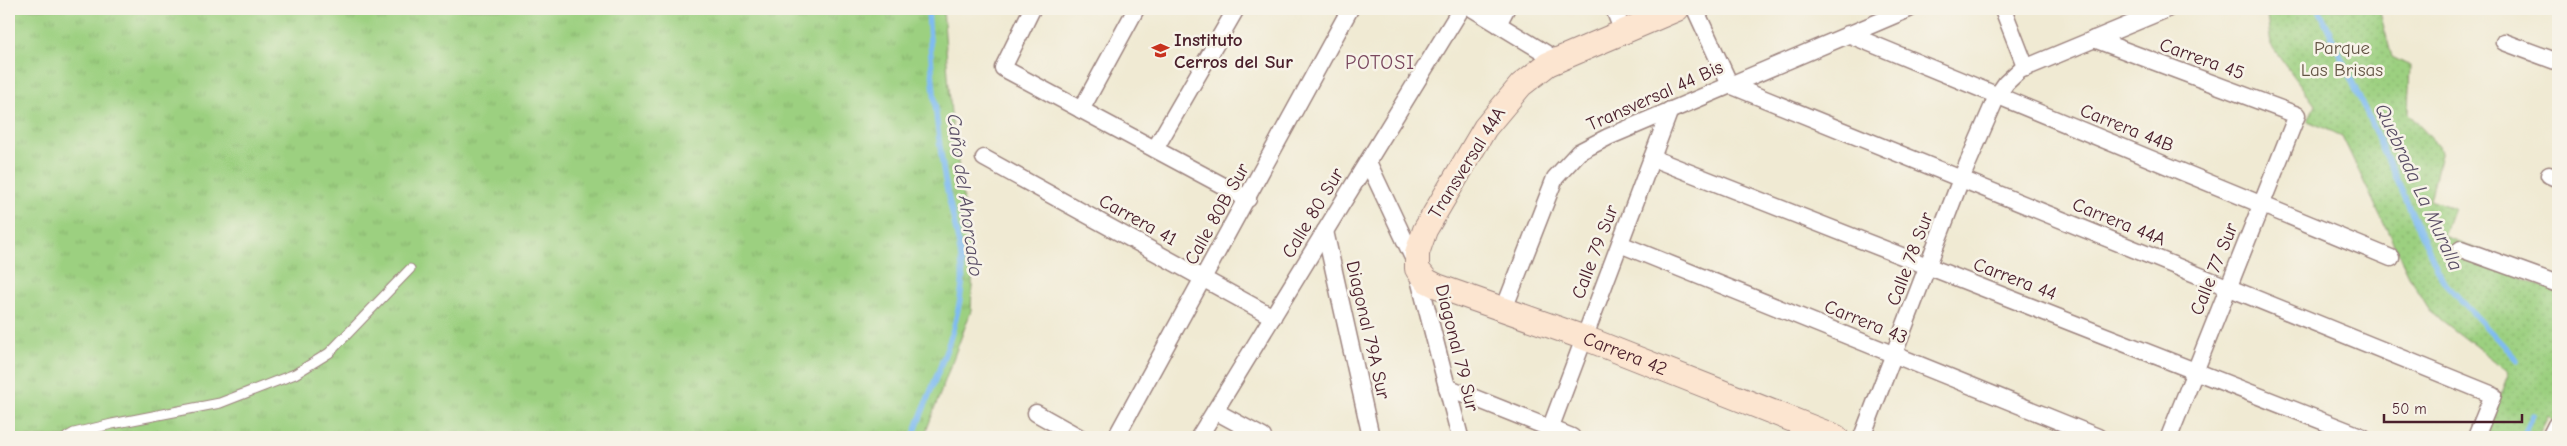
<svg xmlns="http://www.w3.org/2000/svg" width="2567" height="446" viewBox="0 0 2567 446" font-family="'Comic Neue',sans-serif">
<style>
.grass{fill:url(#grass-tufts);stroke:#737856}
.park{fill:url(#park-dots);stroke:#737856}
.lines{fill:none;stroke-linecap:round;stroke-linejoin:round}
.stream{stroke:#7fbbf1;stroke-width:5.5}
.lane-casing{stroke:#9d847f;stroke-width:11}
.street-casing{stroke:#9d847f;stroke-width:19}
.secondary-casing{stroke:#9d847f;stroke-width:26}
.lane{stroke:#fff;stroke-width:9}
.street{stroke:#fff;stroke-width:16}
.secondary{stroke:#fce5d0;stroke-width:24}
.labels{text-anchor:middle;dominant-baseline:central;stroke-width:5;stroke-linejoin:round;paint-order:stroke}
.poi-label{font-size:19px;font-weight:bold;fill:#4a1f2b;stroke:#f7f3e8;text-anchor:start}
.park-label{font-size:19px;fill:#635444;stroke:#f7f3e8}
.street-label{font-size:19px;fill:#4a1f2b;stroke:#f7f3e8}
.neighbourhood-label{font-size:20px;letter-spacing:1px;fill:#7a485e;stroke:#f7f3e8}
.water-label{font-size:20px;font-style:italic;fill:#5a4e66;stroke:#f7f3e8}
</style>
<defs>
<pattern id="grass-tufts" width="24" height="20" patternUnits="userSpaceOnUse" patternTransform="scale(1.25)"><rect width="24" height="20" fill="#9cd080"/><path d="M3 7l-1-3M5 7V3M7 7l1-3M15 17l-1-3M17 17v-4M19 17l1-3" fill="none" stroke="#88b26f"/></pattern>
<pattern id="park-dots" width="8" height="8" patternUnits="userSpaceOnUse" patternTransform="scale(1.25)"><rect width="8" height="8" fill="#9cd080"/><path d="M2 2h.1M6 6h.1" fill="none" stroke="#88b26f" stroke-width="1.8" stroke-linecap="round"/></pattern>
</defs>
<rect width="100%" height="100%" fill="#f7f3e8"/>
<filter id="ink" filterUnits="userSpaceOnUse"><feTurbulence type="fractalNoise" baseFrequency=".02" numOctaves="2"/><feDisplacementMap in="SourceGraphic" scale="10" xChannelSelector="R" yChannelSelector="G"/><feConvolveMatrix kernelMatrix="1 2 1 2 8 2 1 2 1" color-interpolation-filters="sRGB"/></filter>
<filter id="wash" filterUnits="userSpaceOnUse"><feTurbulence type="fractalNoise" baseFrequency=".0096" numOctaves="4" result="noise"/><feDisplacementMap in="SourceGraphic" scale="20" xChannelSelector="R" yChannelSelector="G"/><feGaussianBlur stdDeviation="1.12" result="paint"/><feColorMatrix in="noise" values="0 0 0 0 0 0 0 0 0 0 0 0 0 0 0 0 0 1.4 0 .05"/><feComposite in="paint" operator="in"/></filter>
<g filter="url(#wash)">
<rect width="100%" height="100%" fill="#f0ead3"/>
<path class="grass" d="M9,9H943L951,114L973,267L971,311L924,437H9Z"/>
<path class="park" d="M2266,9H2379L2392,57L2410,66L2408,113L2442,150L2430,200L2454,208L2444,236L2512,262L2509,273L2558,293V427L2548,416L2538,437H2484L2509,372L2431,312L2409,276L2342,136L2308,121L2315,105L2271,45Z"/>
<g class="lines">
<g class="stream">
<path d="M2319,9L2443,281L2517,360"/>
<path d="M913,437C930,388 956,339 962,286C965,255 949,207 944,174C935,119 931,64 928,9"/>
<path d="M2523,437L2533,415"/>
</g>
</g>
</g>
<g filter="url(#ink)">
<g class="lines">
<defs>
<path id="lane" d="M67,437L74,433L112,424L220,403L295,374L329,353L410,269"/>
<g id="street">
<path d="M1032,9L1003,68L1248,199"/>
<path d="M1473,9L1557,60"/>
<path d="M1614,9L1623,32"/>
<path d="M1695,9L1730,85L2493,395L2476,437"/>
<path d="M2003,9L2026,68"/>
<path d="M1498,24L1506,9"/>
<path d="M1848,34L2391,258"/>
<path d="M2094,39L2297,115L2169,437"/>
<path d="M2504,42L2558,62"/>
<path d="M1081,110L1136,9"/>
<path d="M1155,149L1236,9"/>
<path d="M984,158L1273,317"/>
<path d="M1652,158L2363,437"/>
<path d="M1368,162L1415,262"/>
<path d="M2549,175L2558,179"/>
<path d="M1325,231L1371,437"/>
<path d="M1620,244L2098,437"/>
<path d="M2461,249L2558,284"/>
<path d="M1417,271L1460,437"/>
<path d="M1504,309L1555,178L1579,152L1608,137L1909,9"/>
<path d="M1447,387L1572,437"/>
<path d="M1215,411L1263,437"/>
<path d="M1036,413L1079,437"/>
<path d="M1116,437L1350,9"/>
<path d="M1199,437L1461,9"/>
<path d="M1547,437L1670,110"/>
<path d="M1862,437L1961,179L1997,96L2006,83L2020,70L2167,9"/>
<path d="M2550,437L2556,425"/>
</g>
<g id="secondary">
<path id="s1" d="M1677,9L1548,64L1521,85L1485,128L1425,230L1417,253V269L1427,281L1437,286L1585,338L1836,437"/>
</g>
</defs>
<use href="#lane" class="lane-casing"/>
<use href="#street" class="street-casing"/>
<use href="#secondary" class="secondary-casing"/>
<use href="#lane" class="lane"/>
<use href="#street" class="street"/>
<use href="#secondary" class="secondary"/>
</g>
</g>
<defs>
<symbol id="school-bare" viewBox="-9 -9 18 18"><path d="M0-5L7-2L0 1L-7-2ZM-4 1L0 2.5L4 1V4Q0 6-4 4Z" fill="#c8321e" stroke="#f7f3e8" stroke-width="2.5" paint-order="stroke"/></symbol>
</defs>
<g fill-rule="evenodd">
<use href="#school-bare" x="1148" y="38" width="25" height="25"/>
</g>
<g class="labels">
<g class="poi-label">
<text x="1174" y="40">Instituto<tspan x="1174" dy="22">Cerros del Sur</tspan></text>
</g>
<g class="park-label">
<text x="2342" y="48">Parque<tspan x="2342" dy="22">Las Brisas</tspan></text>
</g>
<g class="street-label">
<text transform="translate(2202 59) rotate(20)">Carrera 45</text>
<text transform="translate(1655 96) rotate(-24)">Transversal 44 Bis</text>
<text transform="translate(2127 128) rotate(22)">Carrera 44B</text>
<text transform="translate(1467 163) rotate(-58)">Transversal 44A</text>
<text transform="translate(1313 213) rotate(-59)">Calle 80 Sur</text>
<text transform="translate(1217 214) rotate(-61)">Calle 80B Sur</text>
<text transform="translate(1138 220) rotate(29)">Carrera 41</text>
<text transform="translate(2119 222) rotate(22)">Carrera 44A</text>
<text transform="translate(1595 252) rotate(-69)">Calle 79 Sur</text>
<text transform="translate(1910 259) rotate(-69)">Calle 78 Sur</text>
<text transform="translate(2214 269) rotate(-68)">Calle 77 Sur</text>
<text transform="translate(2015 279) rotate(21)">Carrera 44</text>
<text transform="translate(1866 322) rotate(22)">Carrera 43</text>
<text transform="translate(1368 330) rotate(77)">Diagonal 79A Sur</text>
<text transform="translate(1457 348) rotate(76)">Diagonal 79 Sur</text>
<text stroke="none"><textPath href="#s1" startOffset="616">Carrera 42</textPath></text>
</g>
<g class="neighbourhood-label">
<text x="1380" y="62">POTOSI</text>
</g>
<g class="water-label">
<text transform="translate(2419 187) rotate(65)">Quebrada La Muralla</text>
<text transform="translate(965 195) rotate(82)">Caño del Ahorcado</text>
</g>
</g>
<rect width="2567" height="446" fill="none" stroke="#f7f3e8" stroke-width="30"/>
<path d="M2384 414v8h138v-8" fill="none" stroke="#4a1f2b" stroke-width="2.5"/>
<text x="2392" y="414" font-size="15" fill="#4a1f2b" stroke="#f7f3e8" stroke-width="4" paint-order="stroke">50 m</text>
</svg>
